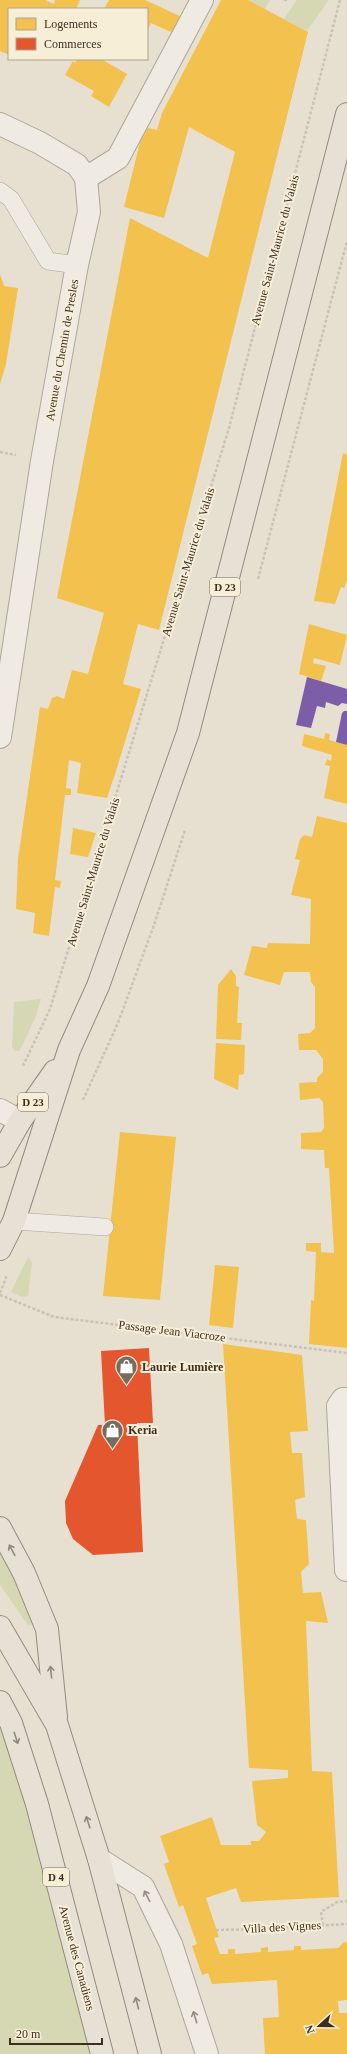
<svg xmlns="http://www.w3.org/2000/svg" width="347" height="2054" viewBox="0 0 347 2054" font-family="Georgia,serif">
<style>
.green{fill:#d6d7b3}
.homes{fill:#f2c14e}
.shops{fill:#e4572e}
.offices{fill:#7b5ea7}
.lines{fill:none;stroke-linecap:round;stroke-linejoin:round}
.lane-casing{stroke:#ada599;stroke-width:18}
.street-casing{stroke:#ada599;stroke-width:24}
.primary-casing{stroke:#928b80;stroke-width:24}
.path{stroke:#c8c2b9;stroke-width:2.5;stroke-dasharray:3 2;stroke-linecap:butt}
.lane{stroke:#efebe3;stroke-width:17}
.street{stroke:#efebe3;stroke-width:22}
.primary{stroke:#e6e1d4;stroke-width:22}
.oneway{stroke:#92887a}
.oneway2{stroke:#968c82}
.labels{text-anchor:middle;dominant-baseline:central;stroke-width:4;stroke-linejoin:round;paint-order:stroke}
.shield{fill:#f7eed8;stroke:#756857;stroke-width:1}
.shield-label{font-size:11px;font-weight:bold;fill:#3d2e20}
.street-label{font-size:12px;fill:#3d2e20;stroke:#f7eed8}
.poi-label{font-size:12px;font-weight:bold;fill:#3d2e20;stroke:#f7eed8;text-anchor:start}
</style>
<rect width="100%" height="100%" fill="#e7e0d1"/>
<g class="green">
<path d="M248,0H270L265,9Z"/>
<path d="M297,0H329L307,31L284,19Z"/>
<path d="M41,999L36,1016L21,1048L19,1051H15L12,1047L14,1002Z"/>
<path d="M28,1257L32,1263L28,1296L22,1297L11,1292Z"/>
<path d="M0,1549L35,1624L28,1625L0,1585Z"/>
<path d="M0,1702L102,2054H0Z"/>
</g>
<g class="homes">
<path d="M0,0H45L54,4L55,0H80L76,9H9V55L0,51Z"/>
<path d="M109,0H145L182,17L173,33L151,23L147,32V9H104Z"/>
<path d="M221,0H248L308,32L159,630L138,624L123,684L141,689L116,771L107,798L77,793L81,763L69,760L66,788L71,789V795H65L55,880L61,881L60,888L55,887L49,936L33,933L35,913L16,909L18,859L40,707L48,709L52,698L57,696L64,699L72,670L88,674L104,613L57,598L130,218L208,258L235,152L189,127L164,218L124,207L140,142L148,128L157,130L162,113Z"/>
<path d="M77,59H101L127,74L109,107L91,96L94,91L65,75L73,61L75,63Z"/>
<path d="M0,274L4,286L18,288L6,364L0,384Z"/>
<path d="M343,453L347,455V580L344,588L341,587L335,604L314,601Z"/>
<path d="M309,624L347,635L340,665L314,658L313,663L326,666L321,681L299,674Z"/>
<path d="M325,733L330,734L329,740L347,745V804L324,798L330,766L325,765L327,759L331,761L332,755L302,746L304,734L324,739Z"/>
<path d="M317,816L347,823V1348L309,1344L311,1300L314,1301L316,1252L306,1251V1243H321V1252L334,1253L329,1168H325L324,1150L301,1149V1133L321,1132L324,1128L323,1102L319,1098L300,1100L299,1083L317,1082V1078L323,1072V1059L316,1050H299L298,1034L310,1033L315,1028V987L311,982L310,972H284L280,985L244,975L252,946L267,948L268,943L310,944L311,899L291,895L300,860L295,859L300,839L304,835L312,837Z"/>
<path d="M73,828L96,833L88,857L70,854Z"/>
<path d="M231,969L236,976V986L239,987L237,1023H242L241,1040L216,1039L218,985Z"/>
<path d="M216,1043L245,1045L244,1074L239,1075L238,1090L214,1079Z"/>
<path d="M120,1132L176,1137L160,1300L103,1296Z"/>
<path d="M215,1265L239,1267L233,1328L209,1325Z"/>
<path d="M223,1344L302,1355L308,1431L290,1432L292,1453H302L305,1497L295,1500L297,1519L306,1520L309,1564L301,1572L303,1593L321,1592L328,1623L306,1621L312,1771L332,1772L339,1897L241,1902L236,1888L206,1898L219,1937L214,1938L220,1954H228V1949H235V1954L261,1952V1948L268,1947V1952L294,1950V1946H301V1950L338,1948L343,1943L347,1942V2000L338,2001L339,2013H347V2054H265L263,2018L279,2017L277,1980L212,1984L208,1973L202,1975L192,1946L197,1944L183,1905L179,1907L164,1864L169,1862L160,1836L212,1817L221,1845H251V1841H259L266,1832L257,1825L252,1781L288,1778V1770L249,1768Z"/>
</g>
<path class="shops" d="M149,1348L153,1423H137L143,1552L93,1555L73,1539L66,1523L65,1501L98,1425H105L101,1351Z"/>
<g class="offices">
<path d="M307,677L347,689V704L342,703L338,706L326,702L325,708L317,706L311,728L296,725Z"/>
<path d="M344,711H347V745L336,742L342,713Z"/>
</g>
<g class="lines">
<defs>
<g id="lane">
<path d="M0,191L11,199L48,261L77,265"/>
<path d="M14,1221L105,1227"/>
</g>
<g id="street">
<path d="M0,124L40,143L77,165L86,178L89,212L77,265L42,461L0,737"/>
<path d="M86,178L118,158L202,0"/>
<path d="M0,1110L20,1121"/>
<path d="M346,1570L338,1406L343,1399H347"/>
<path d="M99,1859L143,1887L171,1944L207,2054"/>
</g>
<g id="primary">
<path d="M0,1156L20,1121L55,1071"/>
<path d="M0,1249L14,1221L69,1050L98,986L188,733L347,114"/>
<path d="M0,1528L24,1573L47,1629L56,1717"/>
<path d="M0,1627L57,1725L99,1859L150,2054"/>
<path d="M0,1702L11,1723L37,1804L102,2054"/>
</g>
</defs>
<use href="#lane" class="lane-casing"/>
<use href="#street" class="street-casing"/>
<use href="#primary" class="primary-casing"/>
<g class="path">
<path d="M284,0H287"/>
<path d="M0,452L16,455"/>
<path d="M258,579L347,241"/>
<path d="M23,1066L50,1009L229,428L340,0"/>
<path d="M83,1100L118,1023L154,925L185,830"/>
<path d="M0,1293L7,1275"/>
<path d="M0,1295L54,1317L347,1353"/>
<path d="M323,1925L321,1912L337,1902L347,1901"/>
<path d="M216,1930L261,1929L347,1924"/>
</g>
<use href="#lane" class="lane"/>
<use href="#street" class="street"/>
<use href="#primary" class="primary"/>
</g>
<defs><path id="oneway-shaft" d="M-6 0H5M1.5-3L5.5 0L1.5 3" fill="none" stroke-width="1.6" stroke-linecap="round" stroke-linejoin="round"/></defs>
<g class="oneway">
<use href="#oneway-shaft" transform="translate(12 1550) rotate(-118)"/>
<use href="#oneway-shaft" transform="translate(51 1672) rotate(-96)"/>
<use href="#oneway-shaft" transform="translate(16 1738) rotate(72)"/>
<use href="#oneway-shaft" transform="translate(88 1822) rotate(-108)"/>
<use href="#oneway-shaft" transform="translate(137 2003) rotate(-104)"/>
</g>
<g class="oneway2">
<use href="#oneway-shaft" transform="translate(147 1896) rotate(-117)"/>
<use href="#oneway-shaft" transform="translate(195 2017) rotate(-107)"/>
</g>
<defs>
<symbol id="shop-pin" viewBox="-11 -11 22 30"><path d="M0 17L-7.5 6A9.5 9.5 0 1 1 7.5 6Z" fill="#786c5e" stroke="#f7eed8"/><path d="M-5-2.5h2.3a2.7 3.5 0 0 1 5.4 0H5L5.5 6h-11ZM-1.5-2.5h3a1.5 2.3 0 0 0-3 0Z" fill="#fff"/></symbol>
</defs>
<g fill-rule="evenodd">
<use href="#shop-pin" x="114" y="1354" width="25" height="34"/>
<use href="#shop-pin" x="100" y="1418" width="25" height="34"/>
</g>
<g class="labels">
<g class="shield">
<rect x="210" y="578" width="30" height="18" rx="3"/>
<rect x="18" y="1093" width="30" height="18" rx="3"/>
<rect x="43" y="1868" width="26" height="18" rx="3"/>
</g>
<g class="shield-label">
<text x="225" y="587">D 23</text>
<text x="33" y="1102">D 23</text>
<text x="56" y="1877">D 4</text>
</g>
<g class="street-label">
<text transform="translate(275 250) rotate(-75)">Avenue Saint-Maurice du Valais</text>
<text transform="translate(62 350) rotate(-80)">Avenue du Chemin de Presles</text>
<text transform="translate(188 562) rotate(-73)">Avenue Saint-Maurice du Valais</text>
<text transform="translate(93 872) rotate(-73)">Avenue Saint-Maurice du Valais</text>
<text transform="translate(172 1331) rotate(7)">Passage Jean Viacroze</text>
<text transform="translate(282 1927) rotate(-3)">Villa des Vignes</text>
<text transform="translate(77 1958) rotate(75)">Avenue des Canadiens</text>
</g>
<g class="poi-label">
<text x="142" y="1367">Laurie Lumière</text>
<text x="128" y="1430">Keria</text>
</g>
</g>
<rect x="8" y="8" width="140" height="52" fill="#f7eed8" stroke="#ada18e"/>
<rect x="16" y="18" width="20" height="12" fill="#f2c14e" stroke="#ada18e"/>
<text x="44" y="28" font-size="12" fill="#3d2e20">Logements</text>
<rect x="16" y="38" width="20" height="12" fill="#e4572e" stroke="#ada18e"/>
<text x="44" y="48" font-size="12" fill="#3d2e20">Commerces</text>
<g transform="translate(319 2026) rotate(249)" stroke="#f7eed8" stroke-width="3" paint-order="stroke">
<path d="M0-3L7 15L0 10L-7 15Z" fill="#3d2e20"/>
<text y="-6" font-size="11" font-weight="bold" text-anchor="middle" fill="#3d2e20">N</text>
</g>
<path d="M10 2038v6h92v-6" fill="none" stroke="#3d2e20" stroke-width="2"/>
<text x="16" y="2038" font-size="12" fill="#3d2e20" stroke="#f7eed8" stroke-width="3" paint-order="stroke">20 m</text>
</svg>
